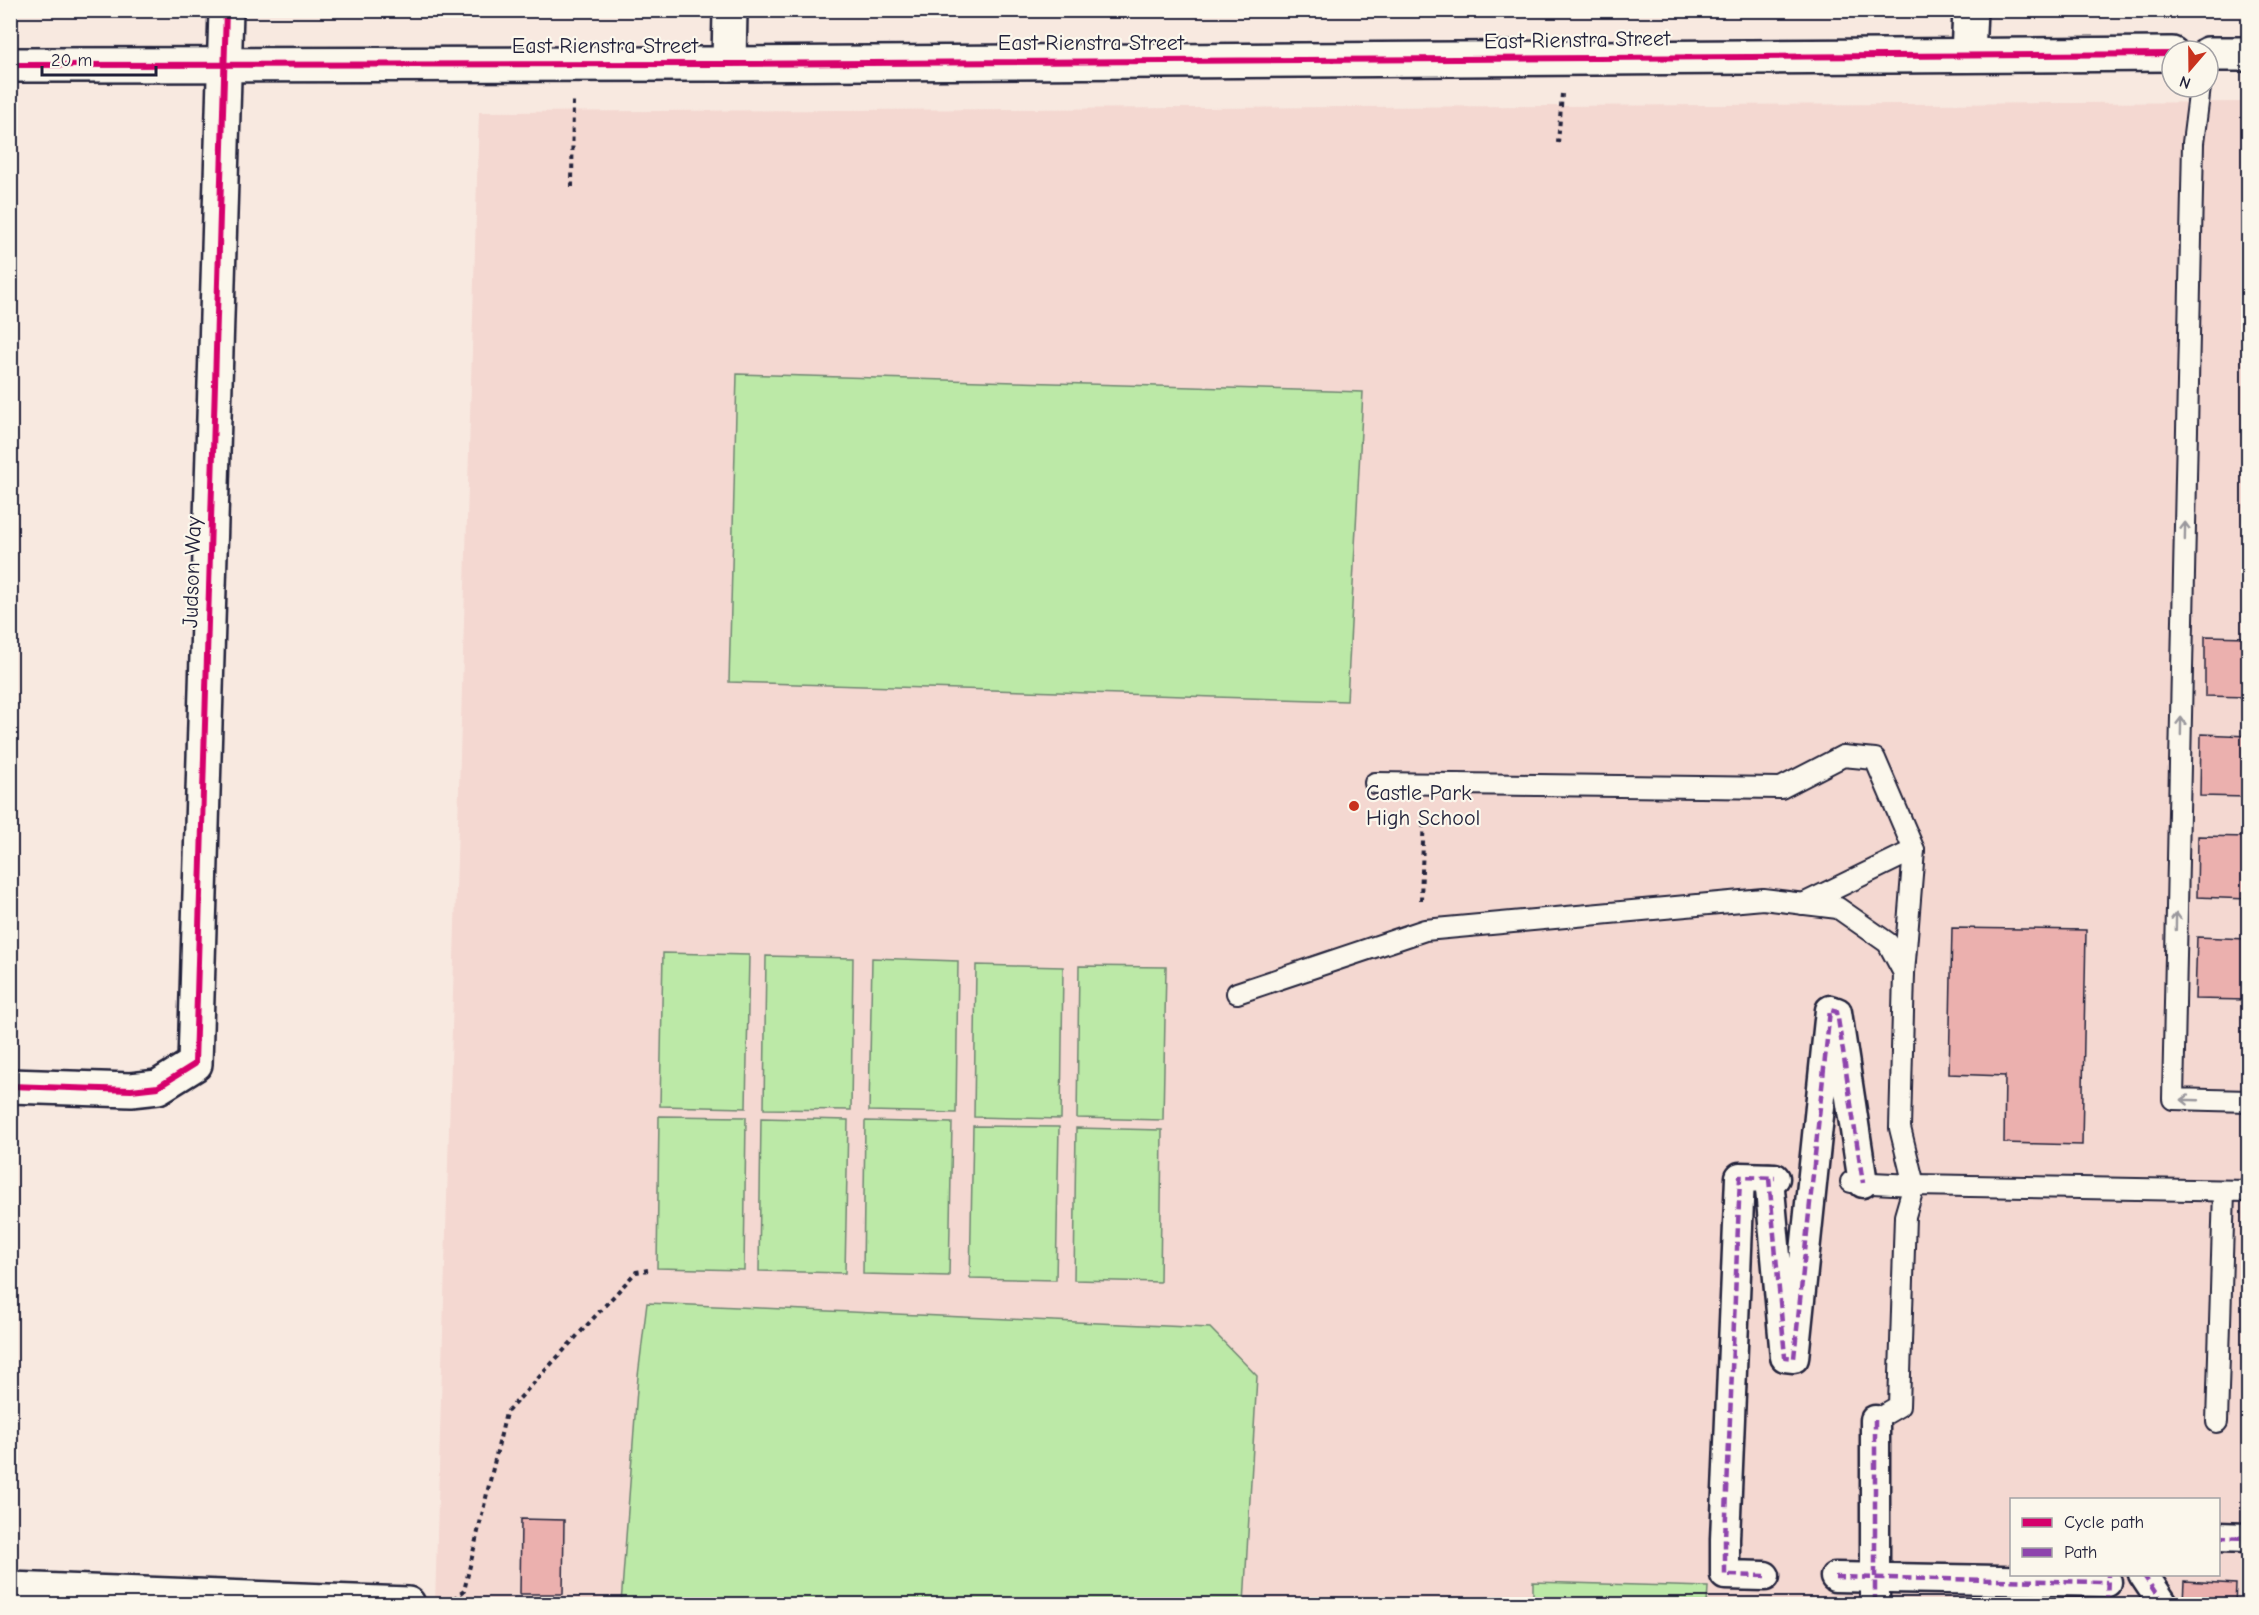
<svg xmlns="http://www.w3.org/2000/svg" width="2259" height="1615" viewBox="0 0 2259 1615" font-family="'Comic Neue',sans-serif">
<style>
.built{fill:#f4d8d1;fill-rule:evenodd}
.green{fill:#bce9a7;stroke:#6f8671;stroke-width:1.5}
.building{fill:#ebb0ae;stroke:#22223b;stroke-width:1.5}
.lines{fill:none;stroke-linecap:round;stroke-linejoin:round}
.service-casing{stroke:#22223b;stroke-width:24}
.pedestrian-casing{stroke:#22223b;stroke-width:33}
.minor-casing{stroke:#22223b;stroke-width:38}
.tertiary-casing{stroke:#22223b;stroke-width:38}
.path{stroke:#22223b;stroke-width:4;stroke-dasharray:4.5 4.5;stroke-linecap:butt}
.service{stroke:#fbf7ec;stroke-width:20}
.pedestrian{stroke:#fbf7ec;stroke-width:28}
.minor{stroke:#fbf7ec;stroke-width:33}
.tertiary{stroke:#fbf7ec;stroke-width:33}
.quiet{stroke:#8e44ad;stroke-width:4.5;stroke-dasharray:9 4.5;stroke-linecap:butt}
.cycleway-casing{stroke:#fbf7ec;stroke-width:10}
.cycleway{stroke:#d6006c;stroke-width:6}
.oneway{stroke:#99979c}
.poi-dot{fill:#c8321e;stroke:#fbf7ec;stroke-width:2}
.labels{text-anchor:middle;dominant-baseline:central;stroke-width:4.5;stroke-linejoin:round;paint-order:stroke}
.street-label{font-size:22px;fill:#22223b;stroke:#fbf7ec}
.poi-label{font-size:22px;fill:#22223b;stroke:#fbf7ec;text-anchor:start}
</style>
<rect width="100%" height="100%" fill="#f8e9e0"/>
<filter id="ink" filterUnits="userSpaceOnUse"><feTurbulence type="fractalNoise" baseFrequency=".0167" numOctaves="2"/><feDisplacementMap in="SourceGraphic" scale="12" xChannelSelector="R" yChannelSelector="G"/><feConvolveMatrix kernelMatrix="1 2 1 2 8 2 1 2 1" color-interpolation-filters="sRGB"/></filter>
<g filter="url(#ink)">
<path class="built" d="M2248,102V1604H435L479,112ZM2012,1500H2218V1574H2012Z"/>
<g class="green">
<path d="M737,374L1363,392L1347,701L729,682Z"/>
<path d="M663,953L749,955L746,1108L660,1106Z"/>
<path d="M766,956L853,958L851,1110L764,1109Z"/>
<path d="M872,958L958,961L956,1113L869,1111Z"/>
<path d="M976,965L1063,967L1061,1119L974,1117Z"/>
<path d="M1079,966L1166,967L1163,1120L1077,1118Z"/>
<path d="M659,1116L746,1117L744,1270L657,1268Z"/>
<path d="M761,1118L848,1120L845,1273L759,1271Z"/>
<path d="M865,1121L952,1123L949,1276L863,1274Z"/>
<path d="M973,1126L1059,1127L1056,1280L970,1278Z"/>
<path d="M1076,1128L1162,1130L1160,1282L1074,1280Z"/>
<path d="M647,1303L1210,1328L1257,1376L1244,1604H621L638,1376Z"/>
<path d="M1533,1582L1708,1587L1707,1604H1533Z"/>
</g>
<g class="building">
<path d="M2205,636L2248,637V697L2205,696Z"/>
<path d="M2201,734L2248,736V797L2200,796Z"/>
<path d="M2198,836L2248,837V899L2197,897Z"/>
<path d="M1952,928L2086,930L2082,1145L2004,1143L2005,1076L1949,1074Z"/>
<path d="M2197,937L2248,939V1000L2195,999Z"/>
<path d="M521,1519L564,1520L563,1594H520Z"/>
<path d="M2021,1574L2114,1575L2113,1604H2020Z"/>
<path d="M2184,1581L2236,1584L2235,1604H2183Z"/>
</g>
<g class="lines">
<defs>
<g id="service">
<path d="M2200,87L2193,143L2173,1099L2248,1101"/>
<path d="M1375,783L1781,788L1843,756L1875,759L1914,850"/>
<path d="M1803,904L1914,850L1904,973"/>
<path d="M1237,993L1425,930L1763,899L1838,908L1888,943L1904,973L1900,1128L1914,1185L1851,1182"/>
<path d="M1875,1420L1899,1406L1905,1216L1914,1185L2248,1191"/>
<path d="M2217,1422L2224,1191"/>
</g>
<g id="pedestrian">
<path d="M1769,1178L1785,1357L1794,1358L1830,1010L1837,1012L1863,1183"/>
<path d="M2218,1537L2248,1538"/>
<path d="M2143,1574L2163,1604"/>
<path d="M1765,1576L1725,1575V1539L1740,1177L1775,1178"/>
<path d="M1835,1577L2107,1582"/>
<path d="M1875,1604V1420"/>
</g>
<g id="minor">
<path d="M1968,55L1970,10"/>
<path d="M729,64L730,10"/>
<path d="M10,1086L131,1090L158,1087L195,1064L226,10"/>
<path d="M10,1589L408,1604"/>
</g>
<g id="tertiary">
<path d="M2208,54H2248"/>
<path d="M10,65L729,64L2172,54"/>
</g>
</defs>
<use href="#service" class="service-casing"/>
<use href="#pedestrian" class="pedestrian-casing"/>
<use href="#minor" class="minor-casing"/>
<use href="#tertiary" class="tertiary-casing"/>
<g class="path">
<path d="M1558,143L1562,94"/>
<path d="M572,187L573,101"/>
<path d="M1421,900L1424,812"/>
<path d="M446,1604L464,1591L506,1413L636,1272L648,1270"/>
</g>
<use href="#service" class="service"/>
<use href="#pedestrian" class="pedestrian"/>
<use href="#minor" class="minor"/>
<use href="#tertiary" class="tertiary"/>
<g class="quiet">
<path d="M1769,1178L1785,1357L1794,1358L1830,1010L1837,1012L1863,1183"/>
<path d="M2218,1537L2248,1538"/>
<path d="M2143,1574L2163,1604"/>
<path d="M1765,1576L1725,1575V1539L1740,1177L1775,1178"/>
<path d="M1835,1577L2107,1582"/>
<path d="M1875,1604V1420"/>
<path d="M2107,1604L2108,1574"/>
</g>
<defs>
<g id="cycleway">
<path d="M10,65L729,64L2172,54"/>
<path d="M10,1086L131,1090L158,1087L195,1064L226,10"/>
</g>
</defs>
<use href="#cycleway" class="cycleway-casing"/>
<use href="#cycleway" class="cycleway"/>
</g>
<defs><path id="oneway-shaft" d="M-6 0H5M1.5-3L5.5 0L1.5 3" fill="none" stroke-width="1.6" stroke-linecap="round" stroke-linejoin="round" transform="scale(1.5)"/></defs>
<g class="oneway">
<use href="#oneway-shaft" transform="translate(2185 531) rotate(-89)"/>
<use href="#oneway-shaft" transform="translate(2181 726) rotate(-89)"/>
<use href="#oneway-shaft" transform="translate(2176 921) rotate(-89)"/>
<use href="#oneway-shaft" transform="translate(2190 1100) rotate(-178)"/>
</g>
</g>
<circle class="poi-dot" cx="1354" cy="806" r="6"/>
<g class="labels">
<g class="street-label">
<text transform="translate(1577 40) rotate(-1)">East Rienstra Street</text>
<text x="1091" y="43">East Rienstra Street</text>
<text x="605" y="46">East Rienstra Street</text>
<text transform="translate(192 572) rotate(-88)">Judson Way</text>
</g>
<g class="poi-label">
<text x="1366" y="793">Castle Park<tspan x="1366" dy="25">High School</tspan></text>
</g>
</g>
<rect width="2259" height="1615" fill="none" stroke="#fbf7ec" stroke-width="36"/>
<rect x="18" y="18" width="2223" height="1579" fill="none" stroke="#22223b" stroke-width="2" filter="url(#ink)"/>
<rect x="2010" y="1498" width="210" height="78" fill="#fbf7ec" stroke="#a4a2a5" stroke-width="1.5"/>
<rect x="2022" y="1518" width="30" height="9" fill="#d6006c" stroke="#a4a2a5" stroke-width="1.5"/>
<text x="2064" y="1528" font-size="18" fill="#22223b">Cycle path</text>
<rect x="2022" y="1548" width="30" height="9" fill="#8e44ad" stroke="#a4a2a5" stroke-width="1.5"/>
<text x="2064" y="1558" font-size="18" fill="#22223b">Path</text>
<g transform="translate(2190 69) rotate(200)"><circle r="28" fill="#fbf7ec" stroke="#a4a2a5" stroke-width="1.5"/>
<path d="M0-4.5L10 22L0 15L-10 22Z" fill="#c8321e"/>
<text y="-9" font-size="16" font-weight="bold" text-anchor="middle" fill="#22223b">N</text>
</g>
<path d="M42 66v9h114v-9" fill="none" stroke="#22223b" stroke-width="3"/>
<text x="51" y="66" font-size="18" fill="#22223b" stroke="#fbf7ec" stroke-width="4.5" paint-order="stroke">20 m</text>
</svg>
